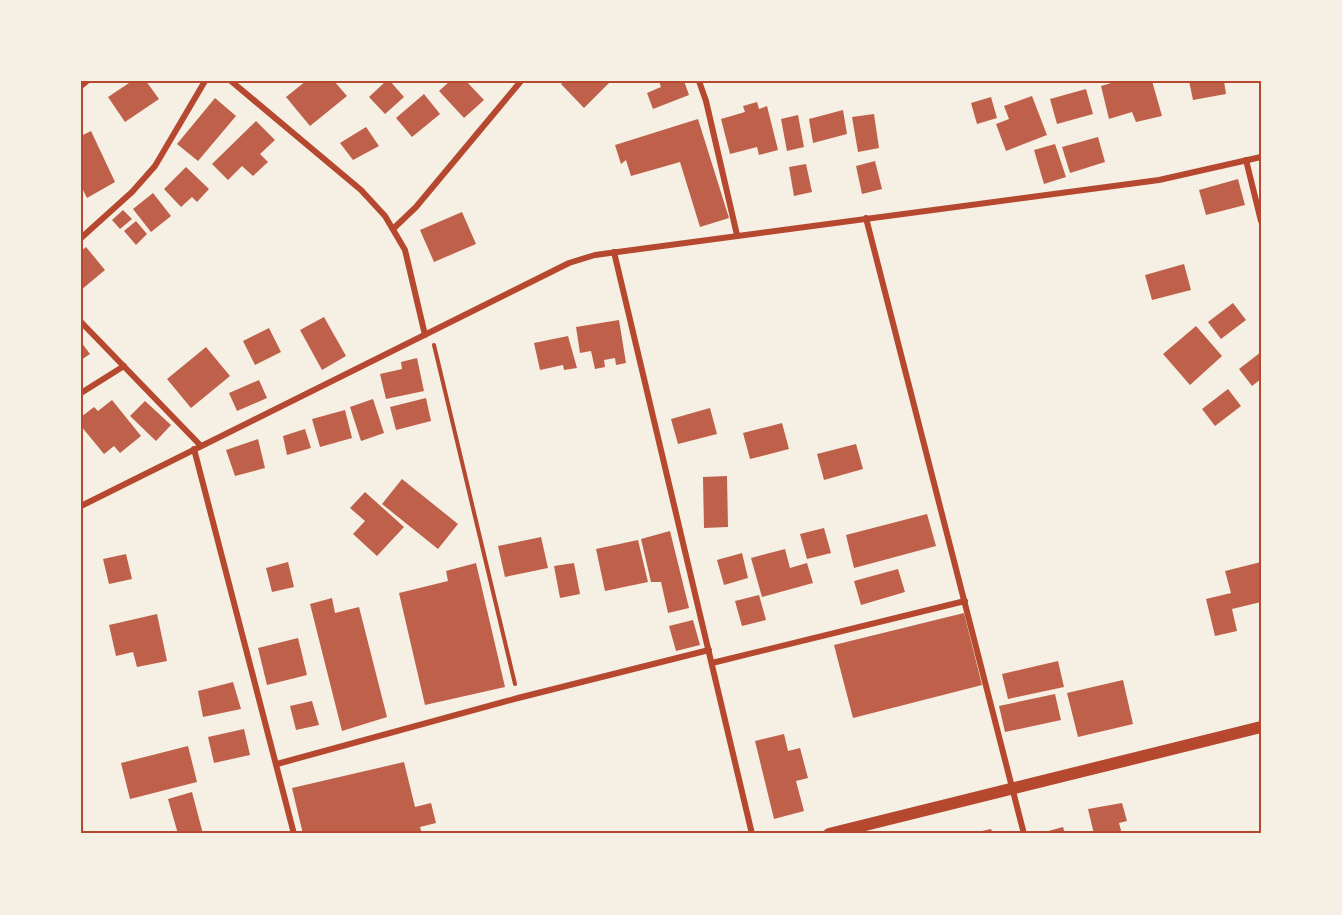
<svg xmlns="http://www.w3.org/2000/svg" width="1342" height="915" viewBox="0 0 1342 915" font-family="'Public Sans',sans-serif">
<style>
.building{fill:#bf614a}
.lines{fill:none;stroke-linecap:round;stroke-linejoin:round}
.path{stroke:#b5482f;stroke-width:4}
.minor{stroke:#b5482f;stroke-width:6}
.secondary{stroke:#b5482f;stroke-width:12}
.neatline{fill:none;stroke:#b5482f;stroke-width:2}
</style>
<rect width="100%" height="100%" fill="#f6efe4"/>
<g class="building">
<path d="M132,81H146L159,99L125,122L108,97Z"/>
<path d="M306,81H334L347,96L310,126L286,97Z"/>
<path d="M386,81H390L404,97L385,114L369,97Z"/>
<path d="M450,81H466L484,100L464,118L439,91Z"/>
<path d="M564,81H611L584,108L561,84Z"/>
<path d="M659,81H684L689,95L653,109L647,93L661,87Z"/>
<path d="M1118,81H1152L1162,116L1136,122L1132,112L1109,119L1101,86Z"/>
<path d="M1189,81H1224L1226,94L1193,100Z"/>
<path d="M1086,89L1093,114L1057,124L1050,99Z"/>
<path d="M424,94L440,114L412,137L396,118Z"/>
<path d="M1032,96L1047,135L1006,151L996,124L1009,119L1004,106Z"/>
<path d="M991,97L997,118L977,124L971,103Z"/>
<path d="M215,98L236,116L198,161L177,144Z"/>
<path d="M757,102L759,109L767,106L778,150L759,155L757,147L730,154L721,119L745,112L743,106Z"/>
<path d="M843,110L847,134L813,143L809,119Z"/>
<path d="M874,114L879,148L858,152L852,117Z"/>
<path d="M798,115L804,147L787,151L781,119Z"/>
<path d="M698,119L729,218L700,227L680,162L631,176L626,160L621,164L615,145Z"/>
<path d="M256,121L275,140L260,154L268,162L253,176L242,166L228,180L212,164Z"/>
<path d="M366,127L379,146L353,160L340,143Z"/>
<path d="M91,131L115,182L87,198L81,186V136Z"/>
<path d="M1098,137L1105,162L1070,173L1062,147Z"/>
<path d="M1055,144L1066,177L1044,184L1034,150Z"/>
<path d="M875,161L882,189L862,194L856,166Z"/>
<path d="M806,164L812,192L794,196L789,167Z"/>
<path d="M186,167L209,189L197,202L192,197L181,207L164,189Z"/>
<path d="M1238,179L1245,205L1206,215L1199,190Z"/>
<path d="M153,193L171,216L151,232L133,209Z"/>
<path d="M123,210L132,219L120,229L112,220Z"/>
<path d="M462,212L476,244L434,262L420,230Z"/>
<path d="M136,221L147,234L136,245L124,231Z"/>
<path d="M86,247L105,270L81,290V251Z"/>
<path d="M1184,264L1191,290L1152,300L1145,275Z"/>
<path d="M1233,303L1246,320L1221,339L1208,322Z"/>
<path d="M324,317L346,356L322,370L300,330Z"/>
<path d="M619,320L626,363L616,365L615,358L604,360L605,367L595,369L591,351L580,353L576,327Z"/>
<path d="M1196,326L1222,356L1190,385L1163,354Z"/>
<path d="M269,328L281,352L255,365L243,341Z"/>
<path d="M568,336L577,368L564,370L563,365L540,370L534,343Z"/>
<path d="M81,342L90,354L81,360Z"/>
<path d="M206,347L230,376L191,408L167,379Z"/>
<path d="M1261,352V379L1252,386L1239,369Z"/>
<path d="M417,358L424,391L386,399L380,374L402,369L401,362Z"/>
<path d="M259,380L267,398L237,411L229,393Z"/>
<path d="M1228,389L1241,406L1215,426L1202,409Z"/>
<path d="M426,398L431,421L396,430L390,407Z"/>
<path d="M373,399L384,433L361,441L350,407Z"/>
<path d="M112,400L141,436L120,453L114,446L104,454L81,426V417L94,407L98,411Z"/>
<path d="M145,401L171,425L156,441L130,416Z"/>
<path d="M710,408L717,434L678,444L671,419Z"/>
<path d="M345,410L352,438L320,447L312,419Z"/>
<path d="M782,423L789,449L750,459L743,433Z"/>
<path d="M305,429L311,448L287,455L283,436Z"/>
<path d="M258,439L265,468L235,476L226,450Z"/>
<path d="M856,444L863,469L824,480L817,454Z"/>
<path d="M727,476L728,527L704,528L703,477Z"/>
<path d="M402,479L458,524L438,549L382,504Z"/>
<path d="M365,492L404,527L377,556L353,534L365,521L350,508Z"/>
<path d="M927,514L936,546L854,568L846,535Z"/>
<path d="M824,528L831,553L807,559L800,534Z"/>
<path d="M670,531L689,608L668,613L661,582H651L641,539Z"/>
<path d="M541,537L548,568L505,577L498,546Z"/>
<path d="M638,540L648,582L605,591L596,549Z"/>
<path d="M785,549L790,568L807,563L813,583L762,597L751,558Z"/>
<path d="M742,553L748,578L724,585L717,560Z"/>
<path d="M126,554L132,579L109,584L103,559Z"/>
<path d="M288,562L294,587L272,592L266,568Z"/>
<path d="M1261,562V602L1232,609L1237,631L1215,636L1206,599L1231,593L1225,571Z"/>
<path d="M476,563L505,687L425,705L399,593L448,581L446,571Z"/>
<path d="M574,563L580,594L560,598L554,566Z"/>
<path d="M898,569L905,592L861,605L854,581Z"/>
<path d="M759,595L766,620L742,626L735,601Z"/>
<path d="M332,598L335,613L359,607L387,717L342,731L310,604Z"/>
<path d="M964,613L982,685L853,718L834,645Z"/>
<path d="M157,614L167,661L137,667L133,652L116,656L109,625Z"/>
<path d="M693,620L700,645L676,651L669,626Z"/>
<path d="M298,638L307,675L267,685L258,648Z"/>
<path d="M1058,661L1064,687L1008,699L1002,674Z"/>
<path d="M1123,680L1133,724L1078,737L1067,693Z"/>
<path d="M233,682L241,709L203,717L198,691Z"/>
<path d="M1055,694L1061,720L1005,732L999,706Z"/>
<path d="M312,701L319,725L296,730L290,706Z"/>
<path d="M244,729L250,755L214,763L208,737Z"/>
<path d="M784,734L788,751L800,748L808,778L796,781L804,811L774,819L755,741Z"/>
<path d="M188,746L197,782L130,799L121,763Z"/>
<path d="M404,762L415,807L431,803L436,823L420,827L422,834H303L292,788Z"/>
<path d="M192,792L203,834H178L168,799Z"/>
<path d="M1122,803L1127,821L1119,823L1122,834H1094L1088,809Z"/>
<path d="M1063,827L1065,834H1041V833Z"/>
<path d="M991,829L993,834H973V833Z"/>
</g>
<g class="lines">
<path class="path" d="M434,345L515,684"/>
<g class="minor">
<path d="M231,81L361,190L385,216L405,250L425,335"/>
<path d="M699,81L706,101L737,235"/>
<path d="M81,86L87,81"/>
<path d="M1246,160L1261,221"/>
<path d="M866,218L1024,834"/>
<path d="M393,229L416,207L521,81"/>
<path d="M81,238L132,192L155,166L205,81"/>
<path d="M614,252L752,834"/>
<path d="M81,322L201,446"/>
<path d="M81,393L124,366"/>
<path d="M194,449L294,834"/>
<path d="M81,506L569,263L595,255L1159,180L1261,157"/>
<path d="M712,663L965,601"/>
<path d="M277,764L518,698L709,650"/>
</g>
<path class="secondary" d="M829,834L1261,727"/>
</g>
<rect width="1342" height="915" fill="none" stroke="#f6efe4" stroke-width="165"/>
<rect x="82" y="82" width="1178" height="750" class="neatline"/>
</svg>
